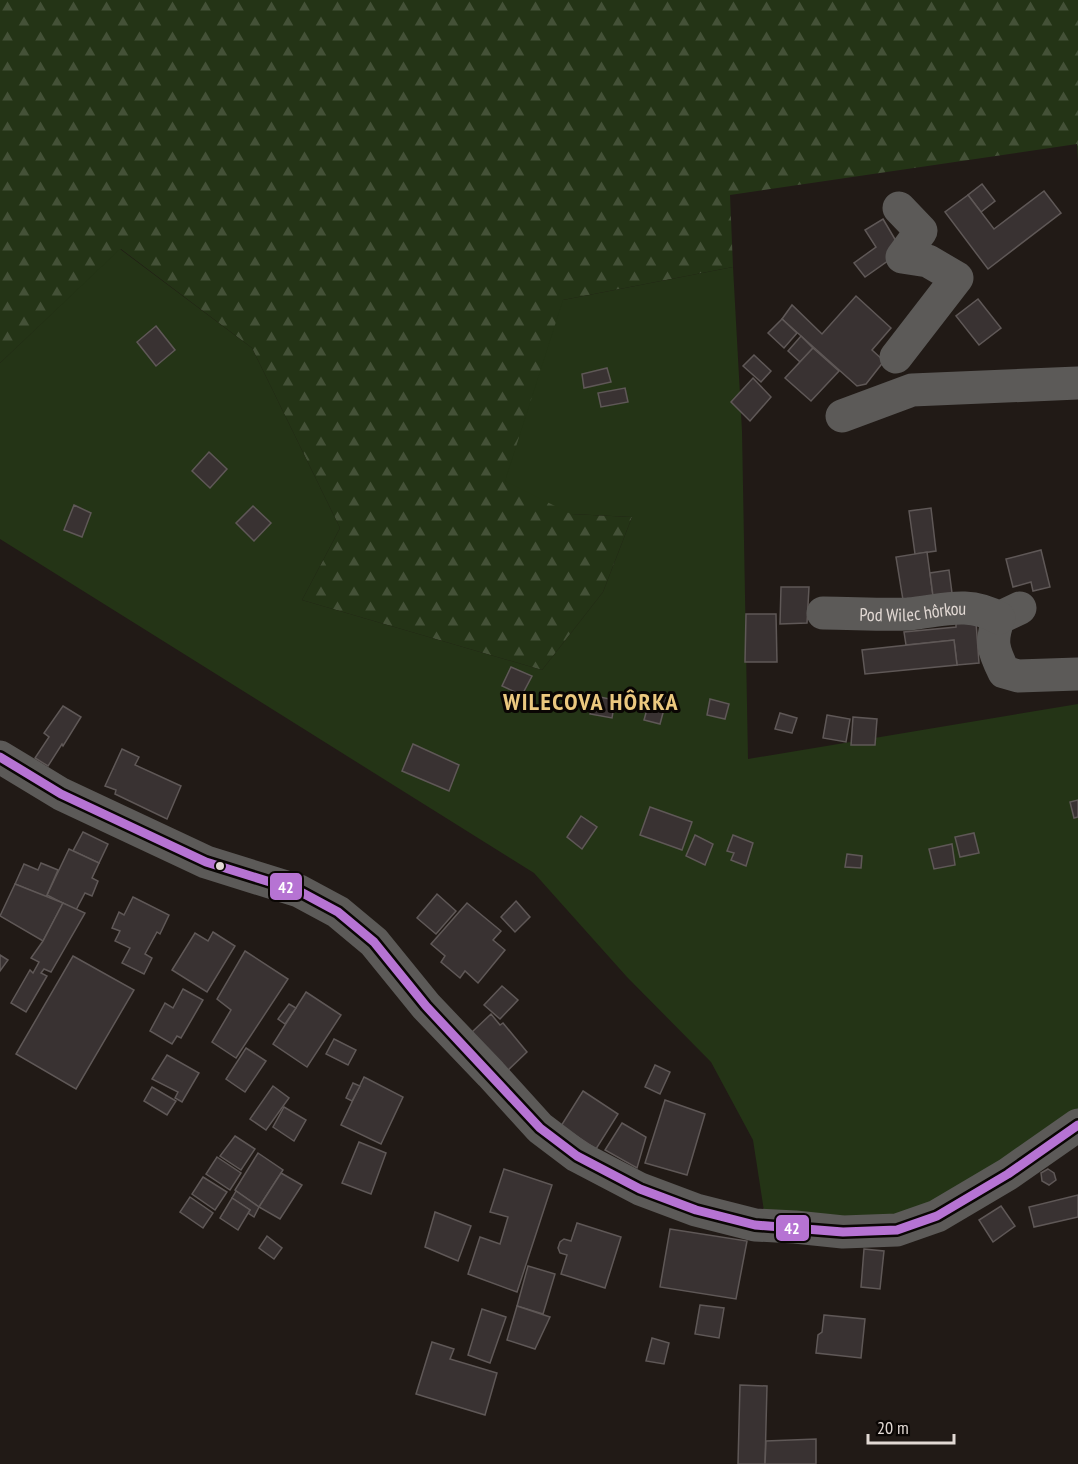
<svg xmlns="http://www.w3.org/2000/svg" width="1078" height="1464" viewBox="0 0 1078 1464" font-family="'PT Sans Narrow',sans-serif">
<style>
.forest{fill:url(#forest-firs)}
.garden{fill:#243416}
.building{fill:#393232;stroke:#5f5857;stroke-width:1.5}
.lines{fill:none;stroke-linecap:round;stroke-linejoin:round}
.minor{stroke:#5c5a58;stroke-width:33}
.bus-1-casing{stroke:#0a0604;stroke-width:14}
.bus-1{stroke:#b673d3;stroke-width:9}
.bus-dot{fill:#e2d9d4;stroke:#0a0604;stroke-width:2}
.labels{text-anchor:middle;dominant-baseline:central;stroke-width:6;stroke-linejoin:round;paint-order:stroke}
.street-label{font-size:18px;fill:#e2d9d4;stroke:#0a0604}
.district-label{font-size:24px;font-weight:bold;letter-spacing:1.5px;fill:#ebc87f;stroke:#0a0604}
.line-badge{stroke:#0a0604;stroke-width:2}
.badge-label{font-size:16px;text-anchor:middle;font-weight:bold;fill:#fff}
</style>
<defs>
<pattern id="forest-firs" width="22" height="20" patternUnits="userSpaceOnUse" patternTransform="scale(1.5)"><rect width="22" height="20" fill="#243416"/><path d="M5 1l3.5 6h-7zM16 11l3.5 6h-7z" fill="#445137"/></pattern>
</defs>
<rect width="100%" height="100%" fill="#211a16"/>
<path class="forest" d="M0,0H1078V161L1077,144L730,195L733,267L563,300L571,514L632,517L603,592L542,670L302,600L340,528L252,348L121,249L0,363Z"/>
<path class="garden" d="M120,249L252,348L340,528L302,600L542,670L603,592L632,517L571,514L505,481L563,300L733,267L742,431L748,759L1078,704V1111L1001,1165L899,1221L766,1224L753,1140L711,1062L627,977L534,873L0,539V363Z"/>
<g class="building">
<path d="M982,184L995,201L981,212L968,195Z"/>
<path d="M1044,191L1061,213L988,269L945,212L968,195L994,229Z"/>
<path d="M883,219L902,251L865,277L854,263L876,247L865,230Z"/>
<path d="M856,296L891,328L872,350L884,361L866,384L857,386L782,319L792,305L822,334Z"/>
<path d="M978,299L1001,328L979,345L956,316Z"/>
<path d="M782,319L797,333L784,348L768,333Z"/>
<path d="M156,326L175,350L156,366L137,342Z"/>
<path d="M801,336L813,348L800,362L788,351Z"/>
<path d="M813,348L839,371L811,401L785,378Z"/>
<path d="M754,355L771,371L761,382L743,366Z"/>
<path d="M607,368L611,382L584,388L582,374Z"/>
<path d="M753,378L771,397L750,421L731,402Z"/>
<path d="M625,388L628,402L601,407L598,393Z"/>
<path d="M209,452L227,469L210,488L192,471Z"/>
<path d="M74,505L91,513L82,537L64,530Z"/>
<path d="M253,506L271,523L254,541L236,523Z"/>
<path d="M931,508L936,551L915,554L909,511Z"/>
<path d="M1041,550L1050,587L1033,591L1031,582L1013,587L1006,559Z"/>
<path d="M927,552L933,596L903,600L896,557Z"/>
<path d="M949,570L952,593L933,596L930,573Z"/>
<path d="M781,587H809L807,623L780,624Z"/>
<path d="M746,614H776L777,662H745Z"/>
<path d="M956,617L976,622L979,663L957,665L954,640L906,645L904,632L956,627Z"/>
<path d="M954,640L957,665L865,674L862,650Z"/>
<path d="M511,667L532,676L522,695L502,686Z"/>
<path d="M651,695L667,698L660,724L644,720Z"/>
<path d="M595,696L615,700L612,718L590,714Z"/>
<path d="M710,699L729,704L725,719L707,715Z"/>
<path d="M63,706L81,717L63,746L62,744L48,766L35,758L49,737L44,733Z"/>
<path d="M780,713L797,718L792,733L775,729Z"/>
<path d="M827,715L850,719L846,742L823,738Z"/>
<path d="M853,717L877,719L875,745H851Z"/>
<path d="M413,744L459,765L449,791L402,771Z"/>
<path d="M122,749L139,757L135,765L181,786L167,819L115,794L116,790L105,786Z"/>
<path d="M1078,800V817L1074,818L1070,802Z"/>
<path d="M650,807L692,822L682,850L640,835Z"/>
<path d="M581,816L597,827L582,849L567,837Z"/>
<path d="M83,832L108,844L99,863L73,851Z"/>
<path d="M974,833L979,853L960,857L955,837Z"/>
<path d="M695,835L713,844L705,865L686,856Z"/>
<path d="M733,835L753,843L746,866L731,860L734,853L727,851Z"/>
<path d="M952,844L955,865L934,869L929,849Z"/>
<path d="M69,849L99,863L92,878L98,881L92,896L85,893L76,910L47,895Z"/>
<path d="M847,854L862,856L861,868L845,867Z"/>
<path d="M41,863L58,870L46,897L15,884L24,864L38,870Z"/>
<path d="M15,884L63,903L43,941L0,916Z"/>
<path d="M437,894L456,911L436,934L417,918Z"/>
<path d="M133,897L169,915L160,934L157,932L145,954L152,958L144,974L122,963L130,948L115,941L120,931L112,928L119,912L124,915Z"/>
<path d="M516,901L530,917L515,932L501,917Z"/>
<path d="M63,903L85,913L51,972L44,969L41,973L47,976L26,1012L11,1003L30,970L33,973L39,962L31,958L43,941Z"/>
<path d="M467,903L501,931L493,940L505,950L478,983L465,971L460,978L441,962L445,956L431,944Z"/>
<path d="M213,932L235,946L207,992L172,970L195,933L208,941Z"/>
<path d="M245,951L288,979L236,1058L212,1042L231,1010L217,999Z"/>
<path d="M0,955L8,960L0,971Z"/>
<path d="M73,956L134,990L76,1089L16,1054Z"/>
<path d="M502,986L518,1000L500,1019L484,1005Z"/>
<path d="M183,989L203,1000L181,1038L177,1036L172,1044L150,1031L165,1003L173,1008Z"/>
<path d="M306,992L341,1015L307,1067L273,1044Z"/>
<path d="M289,1004L296,1008L285,1024L278,1019Z"/>
<path d="M491,1014L500,1025L503,1023L527,1052L506,1072L471,1033Z"/>
<path d="M334,1039L356,1050L348,1065L326,1054Z"/>
<path d="M246,1048L266,1061L245,1092L226,1079Z"/>
<path d="M167,1055L199,1073L182,1102L175,1098L178,1092L152,1079Z"/>
<path d="M655,1065L670,1072L660,1094L645,1087Z"/>
<path d="M364,1077L403,1097L381,1144L341,1125Z"/>
<path d="M353,1083L360,1086L352,1101L346,1098Z"/>
<path d="M273,1086L289,1098L266,1130L250,1119Z"/>
<path d="M152,1087L176,1101L167,1115L144,1101Z"/>
<path d="M583,1091L618,1114L596,1149L561,1126Z"/>
<path d="M665,1100L705,1114L687,1175L645,1163Z"/>
<path d="M284,1107L306,1120L294,1141L273,1127Z"/>
<path d="M622,1123L646,1137L637,1168L605,1150Z"/>
<path d="M235,1136L255,1149L241,1170L220,1156Z"/>
<path d="M359,1142L386,1153L371,1194L342,1183Z"/>
<path d="M258,1153L283,1170L259,1207L235,1190Z"/>
<path d="M217,1157L241,1173L230,1190L206,1174Z"/>
<path d="M504,1169L552,1185L517,1292L468,1274L480,1237L500,1244L508,1217L490,1212Z"/>
<path d="M1048,1169L1054,1173L1056,1180L1049,1185L1042,1181L1041,1173Z"/>
<path d="M281,1173L302,1185L280,1219L259,1207Z"/>
<path d="M203,1177L227,1192L215,1210L192,1194Z"/>
<path d="M236,1191L259,1207L254,1217L248,1213L250,1210L232,1198Z"/>
<path d="M1078,1195V1217L1034,1227L1029,1207Z"/>
<path d="M190,1197L213,1213L203,1228L180,1212Z"/>
<path d="M232,1198L250,1210L238,1230L220,1218Z"/>
<path d="M1001,1206L1015,1226L993,1242L979,1220Z"/>
<path d="M435,1212L471,1226L458,1261L425,1247Z"/>
<path d="M577,1223L621,1237L605,1288L561,1274L567,1255L560,1253L558,1248L560,1242L564,1239L571,1241Z"/>
<path d="M670,1229L747,1241L736,1299L660,1287Z"/>
<path d="M267,1236L282,1248L274,1259L259,1248Z"/>
<path d="M864,1249L884,1251L880,1289L861,1287Z"/>
<path d="M528,1266L555,1274L543,1314L517,1306Z"/>
<path d="M700,1305L724,1308L719,1338L695,1334Z"/>
<path d="M517,1306L550,1317L535,1349L507,1340Z"/>
<path d="M482,1309L506,1317L490,1363L468,1355Z"/>
<path d="M824,1315L865,1319L861,1358L816,1353L818,1335L822,1332Z"/>
<path d="M652,1338L669,1343L664,1364L646,1361Z"/>
<path d="M432,1342L454,1349L450,1359L497,1373L485,1415L416,1394Z"/>
<path d="M740,1385L767,1386L765,1464H738Z"/>
<path d="M816,1439V1464H765L766,1441Z"/>
</g>
<g class="lines">
<g class="minor">
<path d="M896,357L957,278L928,261L902,257L921,231L899,208"/>
<path d="M842,416L912,390L1078,383"/>
<path d="M1020,608L999,618C990,641 993,650 1004,672L1018,676L1078,674"/>
<path id="s1" d="M823,613C851,613 880,615 908,614C942,611 967,600 999,618"/>
<path d="M0,757L61,794L206,862L299,891L338,912L374,942L426,1006L491,1074L540,1128L577,1156L640,1189L696,1210L755,1225L795,1227L843,1232L897,1230L937,1216L1008,1174L1078,1125"/>
</g>
<defs>
<path id="bus-1" d="M0,757L61,794L206,862L299,891L338,912L374,942L426,1006L540,1128L577,1156L640,1189L696,1210L755,1225L843,1232L897,1230L937,1216L1008,1174L1078,1125"/>
</defs>
<use href="#bus-1" class="bus-1-casing"/>
<use href="#bus-1" class="bus-1"/>
</g>
<circle class="bus-dot" cx="220" cy="866" r="5"/>
<g class="labels">
<g class="street-label">
<text stroke="none"><textPath href="#s1" startOffset="90">Pod Wilec hôrkou</textPath></text>
</g>
<g class="district-label">
<text x="591" y="701">WILECOVA HÔRKA</text>
</g>
</g>
<g class="line-badge">
<rect x="269" y="872" width="34" height="29" rx="6" fill="#b673d3"/>
<rect x="775" y="1214" width="35" height="28" rx="6" fill="#b673d3"/>
</g>
<g class="badge-label">
<text x="286" y="893">42</text>
<text x="792" y="1234">42</text>
</g>
<path d="M868 1434v9h86v-9" fill="none" stroke="#e2d9d4" stroke-width="3"/>
<text x="877" y="1434" font-size="18" fill="#e2d9d4" stroke="#0a0604" stroke-width="4.5" paint-order="stroke">20 m</text>
</svg>
